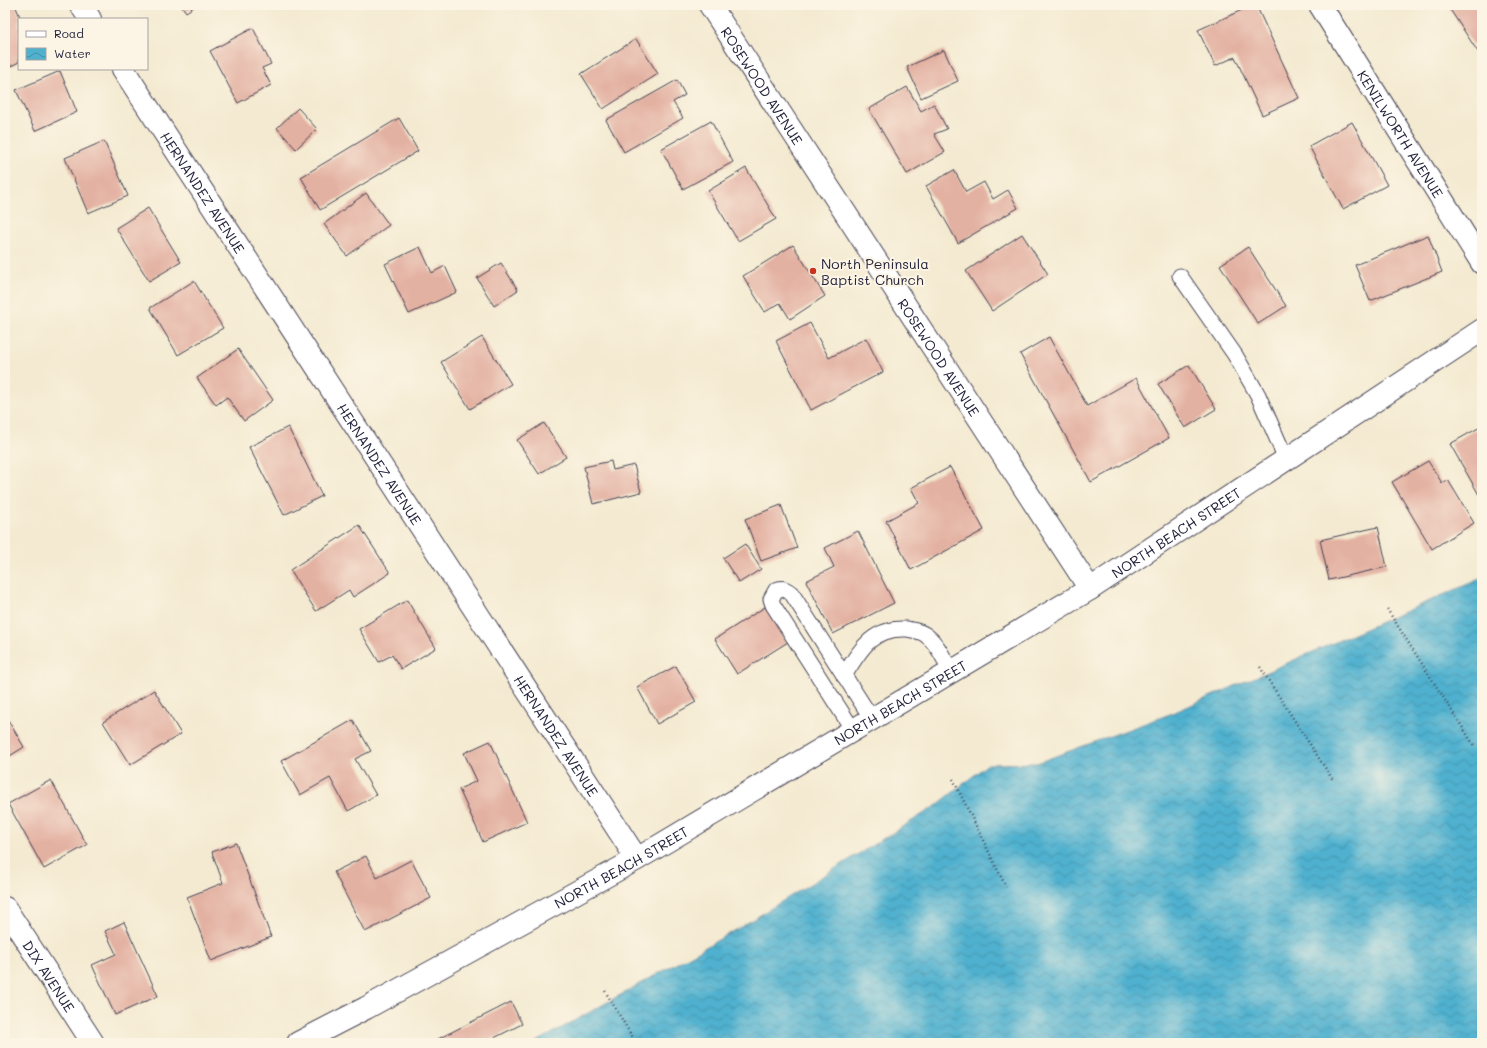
<svg xmlns="http://www.w3.org/2000/svg" width="1487" height="1048" viewBox="0 0 1487 1048" font-family="Mali,sans-serif">
<style>
.water{fill:url(#water-waves);stroke:#396a85}
.building{fill:#e3b1a2}
.lines{fill:none;stroke-linecap:round;stroke-linejoin:round}
.service-casing{stroke:#424052;stroke-width:17}
.minor-casing{stroke:#424052;stroke-width:24}
.tertiary-casing{stroke:#424052;stroke-width:24}
.path{stroke:#424052;stroke-width:2.5;stroke-dasharray:1 3;stroke-linecap:butt}
.service{stroke:#fff;stroke-width:15}
.minor{stroke:#fff;stroke-width:22}
.tertiary{stroke:#fff;stroke-width:22}
.poi-dot{fill:#c8321e;stroke:#fcf5e5;stroke-width:1.5}
.labels{text-anchor:middle;dominant-baseline:central;stroke-width:4;stroke-linejoin:round;paint-order:stroke}
.street-label{font-size:14px;fill:#22223b;stroke:#fcf5e5}
.poi-label{font-size:14px;fill:#22223b;stroke:#fcf5e5;text-anchor:start}
</style>
<defs>
<pattern id="water-waves" width="16" height="10" patternUnits="userSpaceOnUse"><rect width="16" height="10" fill="#50b1cf"/><path d="M0 5q4-4 8 0t8 0" fill="none" stroke="#4290a9"/></pattern>
</defs>
<rect width="100%" height="100%" fill="#fcf5e5"/>
<filter id="ink" filterUnits="userSpaceOnUse"><feTurbulence type="fractalNoise" baseFrequency=".025" numOctaves="2"/><feDisplacementMap in="SourceGraphic" scale="8" xChannelSelector="R" yChannelSelector="G"/><feConvolveMatrix kernelMatrix="1 2 1 2 8 2 1 2 1" color-interpolation-filters="sRGB"/></filter>
<filter id="wash" filterUnits="userSpaceOnUse"><feTurbulence type="fractalNoise" baseFrequency=".012" numOctaves="4" result="noise"/><feDisplacementMap in="SourceGraphic" scale="16" xChannelSelector="R" yChannelSelector="G"/><feGaussianBlur stdDeviation="0.9" result="paint"/><feColorMatrix in="noise" values="0 0 0 0 0 0 0 0 0 0 0 0 0 0 0 0 0 1.4 0 .05"/><feComposite in="paint" operator="in"/></filter>
<g filter="url(#wash)">
<rect width="100%" height="100%" fill="#f4ead1"/>
<path class="water" d="M1482,578V1043H535L736,930L936,806L988,764L1037,763L1173,713Z"/>
<g id="blocks">
<g class="building">
<path d="M5,5H15L21,19H19V62L5,69Z"/>
<path d="M181,5H197L186,12Z"/>
<path d="M1253,5H1256L1299,98L1262,115L1235,57L1215,66L1198,30Z"/>
<path d="M1447,5H1482V50L1478,52Z"/>
<path d="M253,28L271,64L262,68L271,85L238,103L210,51Z"/>
<path d="M636,39L658,74L603,109L581,74Z"/>
<path d="M944,50L958,81L921,98L907,67Z"/>
<path d="M60,71L77,112L35,131L16,90Z"/>
<path d="M677,80L685,95L673,102L683,118L624,152L606,120Z"/>
<path d="M907,87L921,111L934,104L947,129L934,134L945,152L907,174L869,109Z"/>
<path d="M298,108L317,129L296,149L277,128Z"/>
<path d="M399,118L418,151L320,210L301,177Z"/>
<path d="M711,121L733,162L683,189L661,149Z"/>
<path d="M1352,122L1387,185L1343,209L1309,146Z"/>
<path d="M104,141L128,196L88,213L65,158Z"/>
<path d="M746,168L776,219L738,241L708,191Z"/>
<path d="M954,170L966,192L984,182L993,199L1008,190L1018,208L958,243L926,186Z"/>
<path d="M366,193L389,225L347,256L324,224Z"/>
<path d="M148,208L181,262L149,281L116,228Z"/>
<path d="M1022,234L1048,274L992,311L966,271Z"/>
<path d="M1428,235L1442,272L1370,301L1355,265Z"/>
<path d="M793,245L825,296L790,319L780,303L765,312L743,276Z"/>
<path d="M420,247L432,273L445,266L457,292L409,314L385,264Z"/>
<path d="M1248,247L1286,306L1258,324L1220,265Z"/>
<path d="M501,263L518,290L494,306L477,278Z"/>
<path d="M194,281L223,328L178,355L150,308Z"/>
<path d="M810,323L829,358L866,338L883,372L811,410L776,341Z"/>
<path d="M482,337L511,384L470,409L441,362Z"/>
<path d="M1049,337L1087,406L1136,378L1169,438L1091,482L1020,354Z"/>
<path d="M238,349L273,400L244,421L227,397L216,405L197,378Z"/>
<path d="M1189,365L1216,409L1185,428L1158,384Z"/>
<path d="M544,423L566,457L539,474L517,440Z"/>
<path d="M1482,426V500L1450,444Z"/>
<path d="M288,427L322,496L284,515L249,447Z"/>
<path d="M611,461L613,470L634,465L641,492L593,504L584,467Z"/>
<path d="M1428,461L1442,483L1448,480L1474,523L1432,549L1392,482Z"/>
<path d="M950,467L984,530L911,570L886,521L919,503L911,488Z"/>
<path d="M781,505L797,548L761,561L745,519Z"/>
<path d="M359,525L390,573L353,597L349,590L316,611L290,570Z"/>
<path d="M1378,527L1387,567L1329,580L1320,540Z"/>
<path d="M858,531L894,603L833,634L806,581L834,567L825,548Z"/>
<path d="M745,544L761,569L739,583L723,558Z"/>
<path d="M407,600L436,648L401,669L392,655L379,662L359,629Z"/>
<path d="M765,607L788,642L737,674L715,639Z"/>
<path d="M676,666L696,702L657,724L637,687Z"/>
<path d="M154,690L181,734L130,765L103,722Z"/>
<path d="M8,720L24,747L5,759V721Z"/>
<path d="M353,720L371,751L355,759L376,795L348,811L330,778L300,795L281,761Z"/>
<path d="M490,741L527,822L483,842L459,789L477,781L464,753Z"/>
<path d="M51,780L87,845L44,869L8,804Z"/>
<path d="M236,843L271,937L211,961L187,897L223,883L212,852Z"/>
<path d="M366,856L377,878L411,860L431,898L365,932L334,872Z"/>
<path d="M124,922L158,996L115,1015L92,965L116,954L105,931Z"/>
<path d="M511,1002L522,1024L484,1043H430Z"/>
</g>
</g>
</g>
<g filter="url(#ink)">
<use href="#blocks" fill-opacity="0" stroke="#424052" stroke-width="1"/>
<g class="lines">
<defs>
<g id="service">
<path d="M1180,276L1235,355L1258,395L1286,459"/>
<path d="M844,676C860,650 872,627 907,629C913,630 922,631 927,636C938,644 944,660 951,671"/>
<path d="M853,730L773,605L771,599L776,590C783,587 786,589 792,594L872,719"/>
</g>
<g id="minor">
<path d="M81,5L90,19"/>
<path id="s1" d="M710,5L1090,589"/>
<path id="s2" d="M1320,5L1482,263"/>
<path id="s3" d="M123,69L637,859"/>
<path id="s4" d="M5,908L93,1043"/>
</g>
<g id="tertiary">
<path id="s5" d="M298,1043L366,1008L637,859L1090,589L1482,330"/>
</g>
</defs>
<use href="#service" class="service-casing"/>
<use href="#minor" class="minor-casing"/>
<use href="#tertiary" class="tertiary-casing"/>
<g class="path">
<path d="M1387,609L1475,747"/>
<path d="M1260,667L1333,780"/>
<path d="M953,779L1006,887"/>
<path d="M605,991L636,1043"/>
</g>
<use href="#service" class="service"/>
<use href="#minor" class="minor"/>
<use href="#tertiary" class="tertiary"/>
</g>
</g>
<circle class="poi-dot" cx="813" cy="271" r="4"/>
<g class="labels">
<g class="street-label">
<text stroke="none"><textPath href="#s1" startOffset="96">ROSEWOOD AVENUE</textPath></text>
<text stroke="none"><textPath href="#s2" startOffset="152">KENILWORTH AVENUE</textPath></text>
<text stroke="none"><textPath href="#s3" startOffset="147">HERNANDEZ AVENUE</textPath></text>
<text stroke="none"><textPath href="#s1" startOffset="420">ROSEWOOD AVENUE</textPath></text>
<text stroke="none"><textPath href="#s3" startOffset="471">HERNANDEZ AVENUE</textPath></text>
<text stroke="none"><textPath href="#s5" startOffset="1016">NORTH BEACH STREET</textPath></text>
<text stroke="none"><textPath href="#s5" startOffset="692">NORTH BEACH STREET</textPath></text>
<text stroke="none"><textPath href="#s3" startOffset="795">HERNANDEZ AVENUE</textPath></text>
<text stroke="none"><textPath href="#s5" startOffset="368">NORTH BEACH STREET</textPath></text>
<text stroke="none"><textPath href="#s4" startOffset="81">DIX AVENUE</textPath></text>
</g>
<g class="poi-label">
<text x="821" y="263">North Peninsula<tspan x="821" dy="16">Baptist Church</tspan></text>
</g>
</g>
<rect width="1487" height="1048" fill="none" stroke="#fcf5e5" stroke-width="20"/>
<rect x="18" y="18" width="130" height="52" fill="#fcf5e5" stroke="#a5a1a1"/>
<rect x="26" y="31" width="20" height="6" fill="#ffffff" stroke="#a5a1a1"/>
<text x="54" y="38" font-size="12" fill="#22223b">Road</text>
<rect x="26" y="48" width="20" height="12" fill="url(#water-waves)" stroke="#a5a1a1"/>
<text x="54" y="58" font-size="12" fill="#22223b">Water</text>
</svg>
